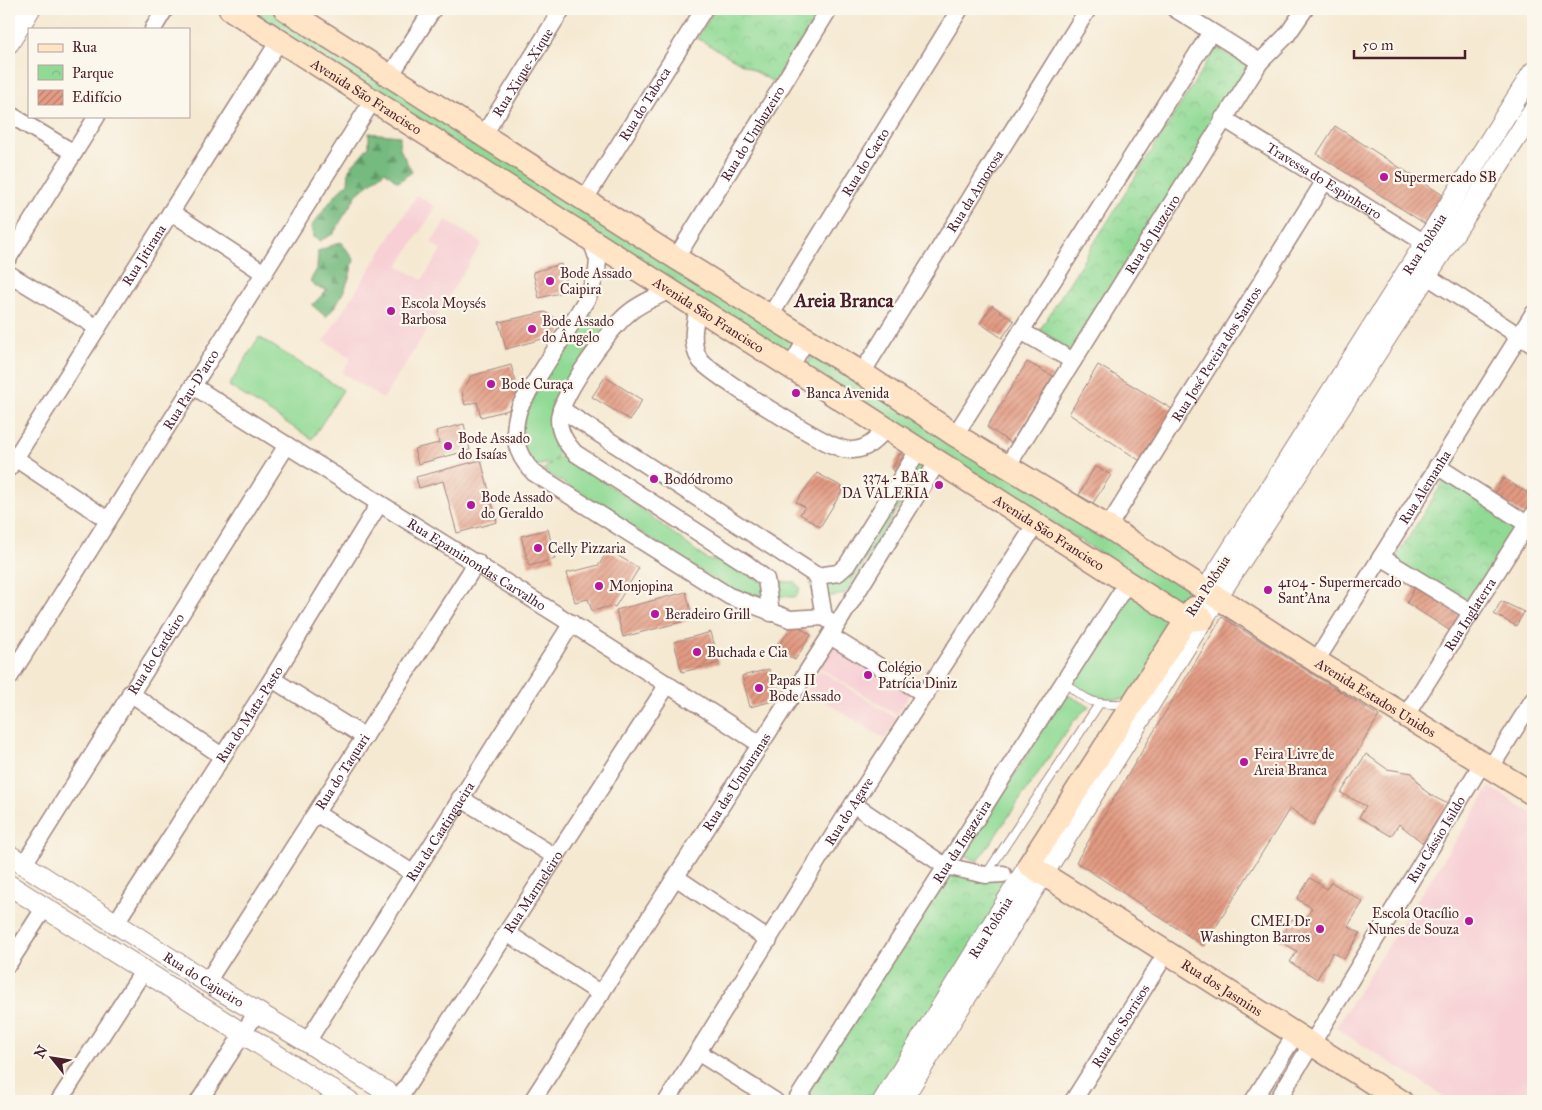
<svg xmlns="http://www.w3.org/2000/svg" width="1542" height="1110" viewBox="0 0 1542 1110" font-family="'IM FELL Great Primer',serif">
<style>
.built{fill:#f7cfd4}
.grass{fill:#91da95;stroke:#6e7c60}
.forest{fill:url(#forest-firs);stroke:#5f6c54}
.park{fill:url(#park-crowns);stroke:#6e7c60}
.building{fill:url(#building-hatch)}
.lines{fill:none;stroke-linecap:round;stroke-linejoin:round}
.service-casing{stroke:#a0847e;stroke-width:10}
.minor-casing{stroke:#a0847e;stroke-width:19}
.tertiary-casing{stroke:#a0847e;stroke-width:22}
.secondary-casing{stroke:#a0847e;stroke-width:25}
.service{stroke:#fff;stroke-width:8}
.minor{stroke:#fff;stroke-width:16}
.tertiary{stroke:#fff;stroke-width:20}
.secondary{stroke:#ffe4c6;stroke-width:22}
.poi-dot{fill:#b5179e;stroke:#fbf7ec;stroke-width:2}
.labels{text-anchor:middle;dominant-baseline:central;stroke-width:4.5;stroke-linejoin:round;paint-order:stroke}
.street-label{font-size:14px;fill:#4a1f2b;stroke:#fbf7ec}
.poi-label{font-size:14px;fill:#4a1f2b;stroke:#fbf7ec;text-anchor:start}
.district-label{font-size:19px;font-weight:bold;fill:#4a1f2b;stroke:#fbf7ec}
</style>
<defs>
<pattern id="forest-firs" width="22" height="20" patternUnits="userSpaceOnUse" patternTransform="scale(1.25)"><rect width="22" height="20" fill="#74ba7e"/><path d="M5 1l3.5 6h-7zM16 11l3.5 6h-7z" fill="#619767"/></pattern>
<pattern id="park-crowns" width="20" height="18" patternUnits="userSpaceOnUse" patternTransform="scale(1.25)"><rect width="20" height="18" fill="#91da95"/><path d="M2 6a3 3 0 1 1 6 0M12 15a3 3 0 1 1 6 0" fill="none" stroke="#7fbb81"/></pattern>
<pattern id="building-hatch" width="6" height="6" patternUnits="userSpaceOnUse" patternTransform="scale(1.25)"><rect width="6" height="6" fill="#e39b83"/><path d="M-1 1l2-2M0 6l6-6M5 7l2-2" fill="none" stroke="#ba7e6b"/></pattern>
</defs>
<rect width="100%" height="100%" fill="#fbf7ec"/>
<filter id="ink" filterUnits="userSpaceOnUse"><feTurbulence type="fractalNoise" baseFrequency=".02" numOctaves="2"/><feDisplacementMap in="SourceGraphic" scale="10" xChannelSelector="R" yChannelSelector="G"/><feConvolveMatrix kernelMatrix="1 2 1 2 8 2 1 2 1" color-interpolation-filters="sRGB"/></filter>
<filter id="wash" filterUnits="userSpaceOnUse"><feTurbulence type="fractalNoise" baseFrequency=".0096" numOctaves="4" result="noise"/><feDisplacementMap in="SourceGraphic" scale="20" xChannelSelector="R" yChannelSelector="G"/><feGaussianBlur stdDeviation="1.12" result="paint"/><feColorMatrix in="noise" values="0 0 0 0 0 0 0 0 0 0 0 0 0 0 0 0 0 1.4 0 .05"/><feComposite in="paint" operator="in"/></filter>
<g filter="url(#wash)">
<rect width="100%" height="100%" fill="#f5e9d2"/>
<g class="built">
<path d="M417,195L436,207L398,266L422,280L441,250L431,243L446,220L482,243L383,399L342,373L351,358L324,341Z"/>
<path d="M840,634L917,682L897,715L820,668Z"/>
<path d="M820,670L897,719L885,739L807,690Z"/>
<path d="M1490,787L1533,814V1101H1452L1335,1028Z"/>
</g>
<g class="grass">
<path d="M239,9H271L795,339L785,353Z"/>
<path d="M587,309L603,331L552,401L554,436L559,453L554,461L563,454L623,495L708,560H724L760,581L795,582L800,588L796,597L765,596L732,591L543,470L551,463L535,466C527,456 520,444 522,431C525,401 570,338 587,309Z"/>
<path d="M259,337L343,390L312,439L229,386Z"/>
<path d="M814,350L1192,591L1181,605L807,365Z"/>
<path d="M919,458L926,463L845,594L815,599L810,583L848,574L866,550Z"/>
<path d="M1129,593L1177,625L1130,699H1091L1074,685L1075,674Z"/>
<path d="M1066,694L1089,706L1073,722L978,861L963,855Z"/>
</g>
<g class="forest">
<path d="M369,133L400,136V149L412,172L398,182L385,171L357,194L333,234L319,241L313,237L311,226C321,215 337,190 348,184L349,169L369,146Z"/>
<path d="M341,242L354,259C349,282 342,300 326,317L312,305L327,290L316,287L310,281L317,269L318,251Z"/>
</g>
<g class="park">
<path d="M715,9H805L817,16L777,84L697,38Z"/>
<path d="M1216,48L1254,67L1073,354L1038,333Z"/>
<path d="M1446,477L1524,524L1469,608L1394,561Z"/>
<path d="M947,873L1016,875L879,1101H798Z"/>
</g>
<g id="blocks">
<g class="building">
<path d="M1335,126L1452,201L1433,229L1317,154Z"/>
<path d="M561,264L568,291L539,298L533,272Z"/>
<path d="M992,305L1014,321L1002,338L980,323Z"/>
<path d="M545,312L565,324L560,334L506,349L499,322Z"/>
<path d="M1027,362L1053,376L1011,443L987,427Z"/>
<path d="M511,365L519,393L508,410L481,417L477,402L465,405L462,392L471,376Z"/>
<path d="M1098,365L1177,412L1145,464L1069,414Z"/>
<path d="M605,377L642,400L630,420L592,397Z"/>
<path d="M464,424L470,450L418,464L414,449L439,443L436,431Z"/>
<path d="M900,453L910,460L902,475L892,469Z"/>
<path d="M481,460L497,522L457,533L443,481L419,488L416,477Z"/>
<path d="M1095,466L1111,475L1093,503L1079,495Z"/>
<path d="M817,473L844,488L820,527L800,514L805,507L796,502Z"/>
<path d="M1503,478L1533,496V514L1530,519L1494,496Z"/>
<path d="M548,529L555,559L529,566L521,536Z"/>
<path d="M608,550L639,568L615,607L612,606L592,611L588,599L575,602L567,573L599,565Z"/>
<path d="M1416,585L1462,617L1452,632L1407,603Z"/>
<path d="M686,592L693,619L623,637L616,610Z"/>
<path d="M1501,601L1524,612L1516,626L1494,614Z"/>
<path d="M1222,617L1379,716L1313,825L1290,808L1204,946L1076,862Z"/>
<path d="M793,623L811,635L795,660L777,649Z"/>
<path d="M711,632L719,663L682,672L674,642Z"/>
<path d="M769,669L777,700L750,707L742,676Z"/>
<path d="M1366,754L1387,769L1412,773L1424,790L1434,797L1448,804L1423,843L1399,824L1391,836L1359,817L1366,806L1341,793Z"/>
<path d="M1310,878L1327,889L1331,882L1363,902L1348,926L1360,933L1344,959L1333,952L1317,979L1290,962L1297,951L1279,940L1292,919L1302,925L1312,908L1297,899Z"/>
</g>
</g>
</g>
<g filter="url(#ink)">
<use href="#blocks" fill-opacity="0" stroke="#a0847e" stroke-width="1"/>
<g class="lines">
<defs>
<g id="service">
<path d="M1064,681C1088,704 1096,705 1129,704"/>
<path d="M987,873L1099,704"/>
</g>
<g id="minor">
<path d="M1175,9L1260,62"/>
<path d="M153,29L165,9"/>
<path d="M390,76L433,9"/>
<path d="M9,114L74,153"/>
<path id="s1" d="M1223,118L1425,243"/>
<path id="s2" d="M483,136L562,9"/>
<path id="s3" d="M585,199L704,9"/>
<path d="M171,212L264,273"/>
<path d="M591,240L598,260L597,271L588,297L520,406C511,432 514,453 534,473L729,596L790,619L824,617L836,625"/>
<path d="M9,257L97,116"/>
<path id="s4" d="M676,258L829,9"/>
<path d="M9,274L98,328"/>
<path d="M1427,276L1533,345"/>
<path d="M670,290C657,297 642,302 630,312C611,326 560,396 559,419C559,433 566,443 575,453L747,564L766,579L771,613"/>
<path d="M698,308C694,325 690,344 700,360C709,373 821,443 838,447C842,449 848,450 853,450C869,449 876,439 887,428"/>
<path id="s5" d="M770,316L960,9"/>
<path d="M1021,331L1073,361"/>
<path d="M791,366L806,340"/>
<path id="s6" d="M862,373L1088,9"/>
<path id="s7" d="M193,386C382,506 572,622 760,744"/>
<path d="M561,409L817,576L838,573L847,565L919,449"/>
<path d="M955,435L1211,32"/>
<path d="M15,458L108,520"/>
<path id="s8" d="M1008,465L1260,62L1287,35L1305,9"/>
<path d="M1437,466L1527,524"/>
<path id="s9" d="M9,468L279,41"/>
<path id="s10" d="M1108,527L1324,182"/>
<path d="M1381,557L1471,612"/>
<path d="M817,576L824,617"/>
<path d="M830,636L926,695"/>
<path id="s11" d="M1316,661L1533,314"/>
<path id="s12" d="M9,678L373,100"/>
<path d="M272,679L365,737"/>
<path d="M130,693L222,756"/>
<path id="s13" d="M1406,715L1533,515"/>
<path d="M1491,767L1533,700"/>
<path d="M460,798L556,857"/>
<path d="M853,804L945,866L986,875L1003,874"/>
<path d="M317,814L413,873"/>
<path id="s14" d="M24,864L287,445"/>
<path d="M677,878L769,940"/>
<path id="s15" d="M115,924L272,679L379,504"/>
<path d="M507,933L601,994"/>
<path d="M9,963L45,907"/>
<path id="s16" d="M207,982L477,562"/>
<path id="s17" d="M307,1042L572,623"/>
<path d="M699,1053L775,1101"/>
<path id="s18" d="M398,1100L668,684"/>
<path d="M59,1101L144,970"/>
<path d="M199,1101L257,1012"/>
<path id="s19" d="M532,1101L830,636L938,461"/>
<path id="s20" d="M667,1101L853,804L1036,524"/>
<path id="s21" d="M796,1101L1127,583"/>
<path id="s22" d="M1073,1101L1167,952"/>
<path d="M1253,1101L1295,1035"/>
<path id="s23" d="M1277,1101L1483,762"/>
</g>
<g id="tertiary">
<path d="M9,43L30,9"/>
<path id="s24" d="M1206,590L1533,72"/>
<path id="s25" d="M9,855L207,982L307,1042L401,1101"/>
<path d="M9,885L349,1101"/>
<path id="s26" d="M883,1101L1029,865"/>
<path d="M901,1101L1203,619L1533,112"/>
</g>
<g id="secondary">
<path id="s27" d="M230,9L1186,620L1203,619"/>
<path id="s28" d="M285,9L676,258L862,373L955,435L1108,527L1316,661L1533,794"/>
<path id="s29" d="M1194,608L1029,865L1401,1101"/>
</g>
</defs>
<use href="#service" class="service-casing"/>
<use href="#minor" class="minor-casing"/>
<use href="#tertiary" class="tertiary-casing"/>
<use href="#secondary" class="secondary-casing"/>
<use href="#service" class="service"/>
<use href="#minor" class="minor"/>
<use href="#tertiary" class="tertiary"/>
<use href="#secondary" class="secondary"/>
</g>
</g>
<g class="poi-dot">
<circle cx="1384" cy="177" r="5"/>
<circle cx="550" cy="281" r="5"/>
<circle cx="391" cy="311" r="5"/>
<circle cx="532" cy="329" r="5"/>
<circle cx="491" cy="384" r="5"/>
<circle cx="796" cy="393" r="5"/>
<circle cx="448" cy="446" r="5"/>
<circle cx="654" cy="479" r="5"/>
<circle cx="939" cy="485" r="5"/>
<circle cx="471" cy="505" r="5"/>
<circle cx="538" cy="548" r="5"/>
<circle cx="599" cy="586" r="5"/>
<circle cx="1268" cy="590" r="5"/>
<circle cx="655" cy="614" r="5"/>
<circle cx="697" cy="652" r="5"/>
<circle cx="868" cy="675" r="5"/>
<circle cx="759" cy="688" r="5"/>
<circle cx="1244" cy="762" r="5"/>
<circle cx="1469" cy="921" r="5"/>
<circle cx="1320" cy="929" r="5"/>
</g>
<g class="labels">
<g class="street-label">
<text stroke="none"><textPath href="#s2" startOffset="75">Rua Xique-Xique</textPath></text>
<text stroke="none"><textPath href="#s27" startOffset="162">Avenida São Francisco</textPath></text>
<text stroke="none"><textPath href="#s3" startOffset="112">Rua do Taboca</textPath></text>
<text stroke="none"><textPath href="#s4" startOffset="146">Rua do Umbuzeiro</textPath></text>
<text stroke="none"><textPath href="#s5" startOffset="181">Rua do Cacto</textPath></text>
<text stroke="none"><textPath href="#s1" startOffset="119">Travessa do Espinheiro</textPath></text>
<text stroke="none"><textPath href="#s6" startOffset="214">Rua da Amorosa</textPath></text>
<text stroke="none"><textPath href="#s8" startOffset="272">Rua do Juazeiro</textPath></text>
<text stroke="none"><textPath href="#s24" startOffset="409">Rua Polônia</textPath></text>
<text stroke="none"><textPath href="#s9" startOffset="252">Rua Jitirana</textPath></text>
<text stroke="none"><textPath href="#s27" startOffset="568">Avenida São Francisco</textPath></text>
<text stroke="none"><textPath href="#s10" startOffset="204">Rua José Pereira dos Santos</textPath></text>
<text stroke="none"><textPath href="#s12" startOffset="341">Rua Pau-D'arco</textPath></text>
<text stroke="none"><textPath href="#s11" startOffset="205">Rua Alemanha</textPath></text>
<text stroke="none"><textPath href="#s27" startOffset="972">Avenida São Francisco</textPath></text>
<text stroke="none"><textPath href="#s7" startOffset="335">Rua Epaminondas Carvalho</textPath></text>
<text transform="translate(1208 586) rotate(-57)">Rua Polônia</text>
<text stroke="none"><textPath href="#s13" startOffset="119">Rua Inglaterra</textPath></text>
<text stroke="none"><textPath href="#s14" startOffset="248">Rua do Cardeiro</textPath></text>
<text stroke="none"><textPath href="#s28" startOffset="1290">Avenida Estados Unidos</textPath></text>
<text stroke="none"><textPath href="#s15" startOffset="249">Rua do Mata-Pasto</textPath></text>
<text stroke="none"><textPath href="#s16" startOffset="250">Rua do Taquari</textPath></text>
<text stroke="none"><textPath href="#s19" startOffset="379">Rua das Umburanas</textPath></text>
<text stroke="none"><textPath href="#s20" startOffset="342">Rua do Agave</textPath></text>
<text stroke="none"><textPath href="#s17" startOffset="249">Rua da Caatingueira</textPath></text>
<text stroke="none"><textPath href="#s23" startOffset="306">Rua Cássio Isildo</textPath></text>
<text stroke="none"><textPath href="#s21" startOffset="308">Rua da Ingazeira</textPath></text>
<text stroke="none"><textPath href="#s18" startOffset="248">Rua Marmeleiro</textPath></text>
<text stroke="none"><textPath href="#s26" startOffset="204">Rua Polônia</textPath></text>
<text stroke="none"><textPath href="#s25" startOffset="231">Rua do Cajueiro</textPath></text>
<text stroke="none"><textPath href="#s29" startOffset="534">Rua dos Jasmins</textPath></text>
<text stroke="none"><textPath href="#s22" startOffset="89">Rua dos Sorrisos</textPath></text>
</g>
<g class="poi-label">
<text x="1394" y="177">Supermercado SB</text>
<text x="560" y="273">Bode Assado<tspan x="560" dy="16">Caipira</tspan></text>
<text x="401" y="303">Escola Moysés<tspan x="401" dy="16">Barbosa</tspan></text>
<text x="542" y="321">Bode Assado<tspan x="542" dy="16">do Ângelo</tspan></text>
<text x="501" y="384">Bode Curaça</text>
<text x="806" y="393">Banca Avenida</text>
<text x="458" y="438">Bode Assado<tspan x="458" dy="16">do Isaías</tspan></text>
<text x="929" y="477" text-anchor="end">3374 - BAR<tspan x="929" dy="16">DA VALERIA</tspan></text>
<text x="664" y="479">Bodódromo</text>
<text x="481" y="497">Bode Assado<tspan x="481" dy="16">do Geraldo</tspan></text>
<text x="548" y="548">Celly Pizzaria</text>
<text x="1278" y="582">4104 - Supermercado<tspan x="1278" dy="16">Sant'Ana</tspan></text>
<text x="609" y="586">Monjopina</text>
<text x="665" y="614">Beradeiro Grill</text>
<text x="707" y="652">Buchada e Cia</text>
<text x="878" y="667">Colégio<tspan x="878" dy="16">Patrícia Diniz</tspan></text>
<text x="769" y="680">Papas II<tspan x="769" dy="16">Bode Assado</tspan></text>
<text x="1254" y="754">Feira Livre de<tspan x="1254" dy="16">Areia Branca</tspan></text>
<text x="1459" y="913" text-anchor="end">Escola Otacílio<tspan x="1459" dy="16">Nunes de Souza</tspan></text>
<text x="1310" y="921" text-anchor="end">CMEI Dr<tspan x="1310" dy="16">Washington Barros</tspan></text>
</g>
<g class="district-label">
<text x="844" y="300">Areia Branca</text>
</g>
</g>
<rect width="1542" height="1110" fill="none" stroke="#fbf7ec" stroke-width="30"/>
<rect x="28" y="28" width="162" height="90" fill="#fbf7ec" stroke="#b4a19f"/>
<rect x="38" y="44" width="25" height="8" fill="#ffe4c6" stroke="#b4a19f"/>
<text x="72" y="52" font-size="15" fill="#4a1f2b">Rua</text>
<rect x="38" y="65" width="25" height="15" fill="url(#park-crowns)" stroke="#b4a19f"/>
<text x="72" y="78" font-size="15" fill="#4a1f2b">Parque</text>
<rect x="38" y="90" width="25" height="15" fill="url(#building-hatch)" stroke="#b4a19f"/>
<text x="72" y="102" font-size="15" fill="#4a1f2b">Edifício</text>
<g transform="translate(52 1058) rotate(300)" stroke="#fbf7ec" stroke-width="4" paint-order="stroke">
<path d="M0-4L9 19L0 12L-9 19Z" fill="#4a1f2b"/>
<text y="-8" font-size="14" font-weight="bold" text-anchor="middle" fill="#4a1f2b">N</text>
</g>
<path d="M1354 50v8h111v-8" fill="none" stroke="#4a1f2b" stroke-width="2.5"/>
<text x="1362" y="50" font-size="15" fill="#4a1f2b" stroke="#fbf7ec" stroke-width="4" paint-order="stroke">50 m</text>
</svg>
